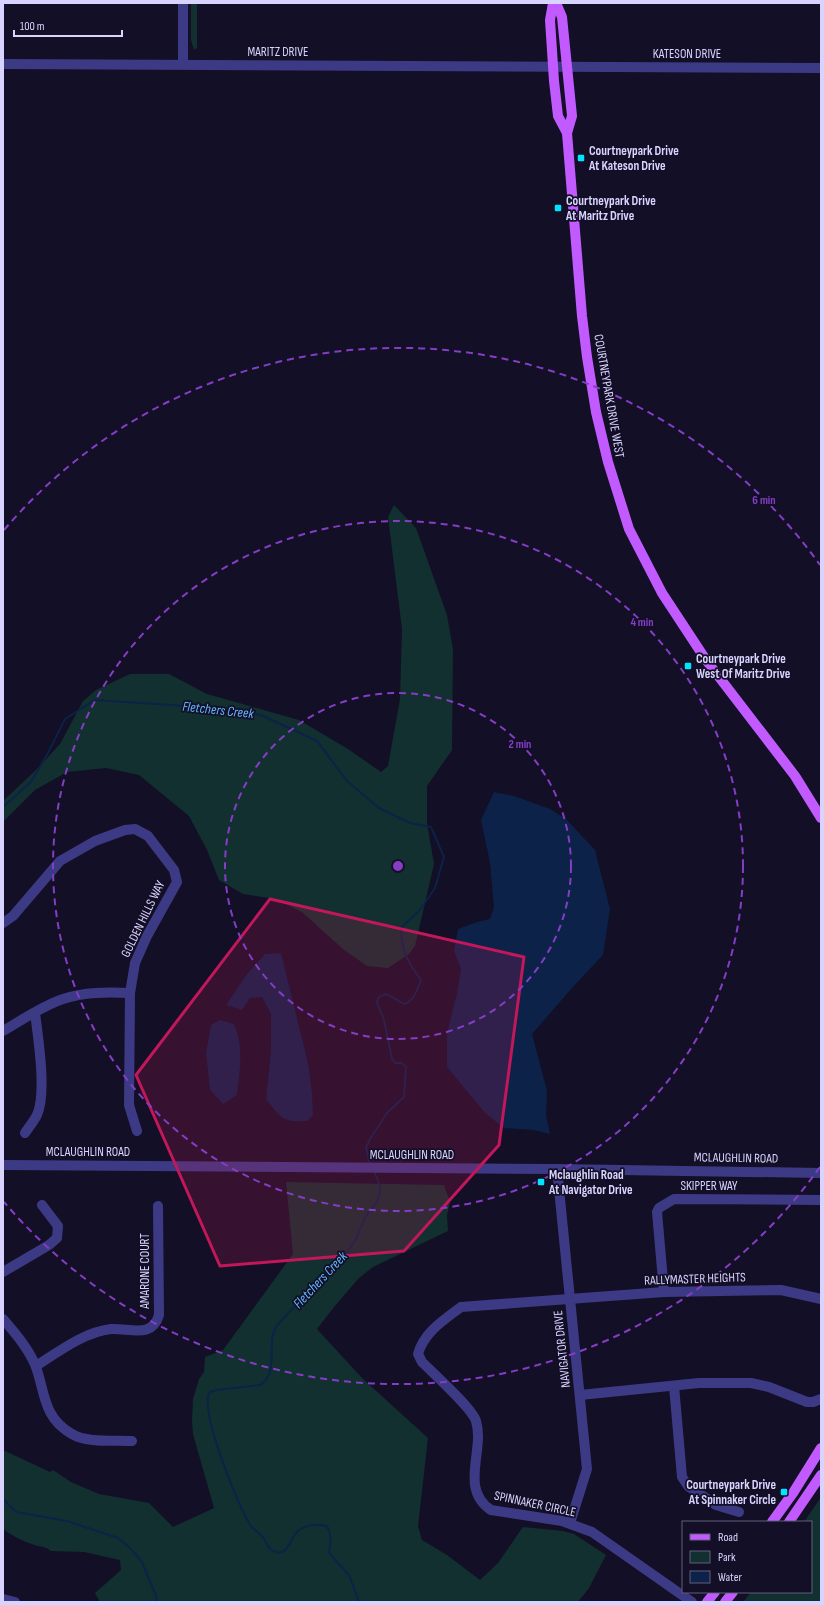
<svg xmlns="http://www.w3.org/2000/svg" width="824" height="1605" viewBox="0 0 824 1605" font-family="'Sofia Sans Condensed',sans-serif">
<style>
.green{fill:#12302f}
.water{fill:#0c2248}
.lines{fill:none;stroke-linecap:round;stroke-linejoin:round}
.stream{stroke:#0c2248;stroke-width:2}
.minor{stroke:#3d3a85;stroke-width:10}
.major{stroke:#c25bff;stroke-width:10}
.marked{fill:#c2185b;fill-opacity:0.2;stroke:#c2185b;stroke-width:3;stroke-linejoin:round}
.ring{fill:none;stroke:#843dc5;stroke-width:2;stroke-dasharray:7 5}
.poi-dot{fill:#00e5ff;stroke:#130f26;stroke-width:1.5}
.labels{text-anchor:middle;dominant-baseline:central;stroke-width:3.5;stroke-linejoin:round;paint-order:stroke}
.street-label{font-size:13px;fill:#d9d4ff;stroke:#130f26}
.poi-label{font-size:13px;font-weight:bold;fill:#d9d4ff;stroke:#130f26;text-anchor:start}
.water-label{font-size:14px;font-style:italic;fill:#62b6ff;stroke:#130f26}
.centre{fill:#843dc5;stroke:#130f26;stroke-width:2}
.ring-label{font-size:12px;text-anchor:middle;font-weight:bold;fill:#843dc5;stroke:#130f26;stroke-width:3.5;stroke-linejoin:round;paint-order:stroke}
</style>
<rect width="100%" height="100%" fill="#130f26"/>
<g class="green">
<path d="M191,3H197V48L194,50L191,40Z"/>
<path d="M394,505L416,528L447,615L453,649L452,750L427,786V823L434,864L415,946L409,954L388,968L367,966L344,950L302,912L276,899L243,894L219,880L207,850L189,816L139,775L106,768L67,772L35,790L3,822V801L37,769L60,744L83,701L96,690L130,674H169L207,694L299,720L348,749L381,772L388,766L400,699L402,629L388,517Z"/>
<path d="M286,1182L444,1185L450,1202L447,1215L448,1231L373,1267L359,1278L334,1307L317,1329L362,1378L428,1438L418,1526L422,1540L447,1555L480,1580L498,1563L523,1527L563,1531L574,1534L606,1555L589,1588L578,1602H100L95,1593L121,1570L120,1560L84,1552L51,1551C46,1546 39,1547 32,1544C22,1541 11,1535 3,1529V1450L50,1472L53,1470L71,1482L99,1494L149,1503L173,1527L214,1508L193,1434L192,1422L193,1399L199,1379L204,1372L205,1357L223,1350L293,1254Z"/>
<path d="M821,1497V1602H743L751,1592H811V1522H804Z"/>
</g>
<g class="water">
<path d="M494,792L514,796L550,809L566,819L595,850L610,909L603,955L572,988L532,1034L547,1091L546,1116L550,1134L534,1130L504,1128L484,1112L447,1067V1033L457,993L461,969L454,951L458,929L477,922L490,919L494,907L490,863L481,820Z"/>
<path d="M281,953L308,1063L312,1093L313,1115L307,1121C283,1123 280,1117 266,1099L271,1050V1014L262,997L250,998L242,1010L226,1005L247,974L265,954Z"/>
<path d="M220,1020L234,1024C244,1047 240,1071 237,1095L223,1104L210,1090L206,1053L211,1025Z"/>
</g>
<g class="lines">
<g class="stream">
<path d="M3,807L31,782L48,753L65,719L95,700L173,705L223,711L261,715L317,741L347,781L379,808L410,823L431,827L444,857L435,888L420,910L401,928C402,952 407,961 421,980C417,989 415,1000 405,1004C398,1002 393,996 385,994L378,998L377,1003L384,1020L392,1059L395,1063H401L406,1066L404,1097L387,1113L370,1139L366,1148L370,1164"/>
<path d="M3,1499L16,1512L67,1521L118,1538L130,1548L142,1562L156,1596L157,1602"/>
<path d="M359,1602L349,1575L329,1553C331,1543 332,1535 327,1526C317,1523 303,1525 296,1533C290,1541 286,1558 273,1551C268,1549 267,1543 264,1539C261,1534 255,1531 251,1526C239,1509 198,1408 210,1392L217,1390L260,1385C277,1376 269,1350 273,1334C274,1330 278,1324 281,1321C304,1295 333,1274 352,1245C358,1237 361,1226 365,1218C370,1210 380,1201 380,1191C381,1184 376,1177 374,1171"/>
</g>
<g class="minor">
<path d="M3,64L821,68"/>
<path d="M183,64V3"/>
<path d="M3,923L13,916L60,861L95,841L125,830L135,829L148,836L174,870L177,882L147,936L135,963L130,993L129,1105L137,1131"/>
<path d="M3,1031C22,1020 42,1006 63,999C84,992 107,992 130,993"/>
<path d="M25,1133C29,1127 34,1121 37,1115C47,1093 38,1037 35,1013"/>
<path d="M3,1165L557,1169L821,1173"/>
<path d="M557,1169L587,1469L570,1523"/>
<path d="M3,1272L49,1245L57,1238L58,1226L42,1205"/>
<path d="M664,1292L657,1212L659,1208L674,1199L821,1200"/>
<path d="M3,1319C15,1333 29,1349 36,1367C45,1392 43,1418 72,1434C86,1443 115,1440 132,1441"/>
<path d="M36,1366C58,1352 84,1332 111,1329C130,1328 152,1339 159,1315L158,1206"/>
<path d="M674,1386L682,1477L688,1486L716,1505L739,1512"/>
<path d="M580,1395L699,1383H751L769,1387L807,1402H813L821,1399"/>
<path d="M3,1599L15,1602"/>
<path d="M692,1602L592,1532L562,1521L491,1510C459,1489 485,1450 476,1421C472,1408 434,1374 422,1362L418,1354C424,1332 444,1320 461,1307L664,1292L781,1290L821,1299"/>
</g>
<g class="major">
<path d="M553,3L550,20L554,81L558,116L567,133"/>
<path d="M556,3L562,17L572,116L567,133L582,316L587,357L596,412L608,462L629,529L662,593L706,660L795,776L821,818"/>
<path d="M772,1522L793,1493L821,1448"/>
<path d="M789,1522L821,1475"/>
<path d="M707,1602L715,1592"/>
<path d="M725,1602L733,1592"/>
</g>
</g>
<path class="marked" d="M270,899L524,957L499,1145L404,1251L220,1266L136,1075Z"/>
<g class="ring">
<circle cx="398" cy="866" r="173"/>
<circle cx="398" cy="866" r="345"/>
<path d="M820 1167A518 518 0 0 1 4 1202M4 530A518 518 0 0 1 820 565"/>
</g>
<g class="poi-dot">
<rect x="577" y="154" width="8" height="8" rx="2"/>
<rect x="554" y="204" width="8" height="8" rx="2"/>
<rect x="684" y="662" width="8" height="8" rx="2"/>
<rect x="537" y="1178" width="8" height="8" rx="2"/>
<rect x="780" y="1488" width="8" height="8" rx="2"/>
</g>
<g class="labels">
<g class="street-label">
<text x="278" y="52">MARITZ DRIVE</text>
<text x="687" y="54">KATESON DRIVE</text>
<text transform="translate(609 396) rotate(80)">COURTNEYPARK DRIVE WEST</text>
<text transform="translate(143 919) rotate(-64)">GOLDEN HILLS WAY</text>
<text x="88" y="1152">MCLAUGHLIN ROAD</text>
<text x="412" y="1155">MCLAUGHLIN ROAD</text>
<text transform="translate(736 1158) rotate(1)">MCLAUGHLIN ROAD</text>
<text x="709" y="1186">SKIPPER WAY</text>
<text transform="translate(145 1271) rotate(-90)">AMARONE COURT</text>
<text transform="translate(695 1279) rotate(-2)">RALLYMASTER HEIGHTS</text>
<text transform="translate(562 1349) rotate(-96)">NAVIGATOR DRIVE</text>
<text transform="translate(535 1504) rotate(12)">SPINNAKER CIRCLE</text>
</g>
<g class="poi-label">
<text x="589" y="151">Courtneypark Drive<tspan x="589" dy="15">At Kateson Drive</tspan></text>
<text x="566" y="201">Courtneypark Drive<tspan x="566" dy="15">At Maritz Drive</tspan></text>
<text x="696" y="659">Courtneypark Drive<tspan x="696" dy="15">West Of Maritz Drive</tspan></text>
<text x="549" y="1175">Mclaughlin Road<tspan x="549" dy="15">At Navigator Drive</tspan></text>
<text x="776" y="1485" text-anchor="end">Courtneypark Drive<tspan x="776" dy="15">At Spinnaker Circle</tspan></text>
</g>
<g class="water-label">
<text transform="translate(218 710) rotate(6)">Fletchers Creek</text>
<text transform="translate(320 1280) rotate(-47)">Fletchers Creek</text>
</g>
</g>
<circle cx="398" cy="866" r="6" class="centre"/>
<g class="ring-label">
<text x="764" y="504">6 min</text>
<text x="642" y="626">4 min</text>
<text x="520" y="748">2 min</text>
</g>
<rect width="824" height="1605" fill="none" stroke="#d9d4ff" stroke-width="8"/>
<rect x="682" y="1521" width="130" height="72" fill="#130f26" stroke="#625e7d"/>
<rect x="690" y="1534" width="20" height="6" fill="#c25bff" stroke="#625e7d"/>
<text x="718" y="1541" font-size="12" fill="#d9d4ff">Road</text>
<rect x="690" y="1551" width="20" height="12" fill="#12302f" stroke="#625e7d"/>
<text x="718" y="1561" font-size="12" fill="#d9d4ff">Park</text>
<rect x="690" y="1571" width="20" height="12" fill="#0c2248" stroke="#625e7d"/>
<text x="718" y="1581" font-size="12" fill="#d9d4ff">Water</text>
<path d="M14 30v6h108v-6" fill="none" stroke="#d9d4ff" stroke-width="2"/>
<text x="20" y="30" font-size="12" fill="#d9d4ff" stroke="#130f26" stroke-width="3" paint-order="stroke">100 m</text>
</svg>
